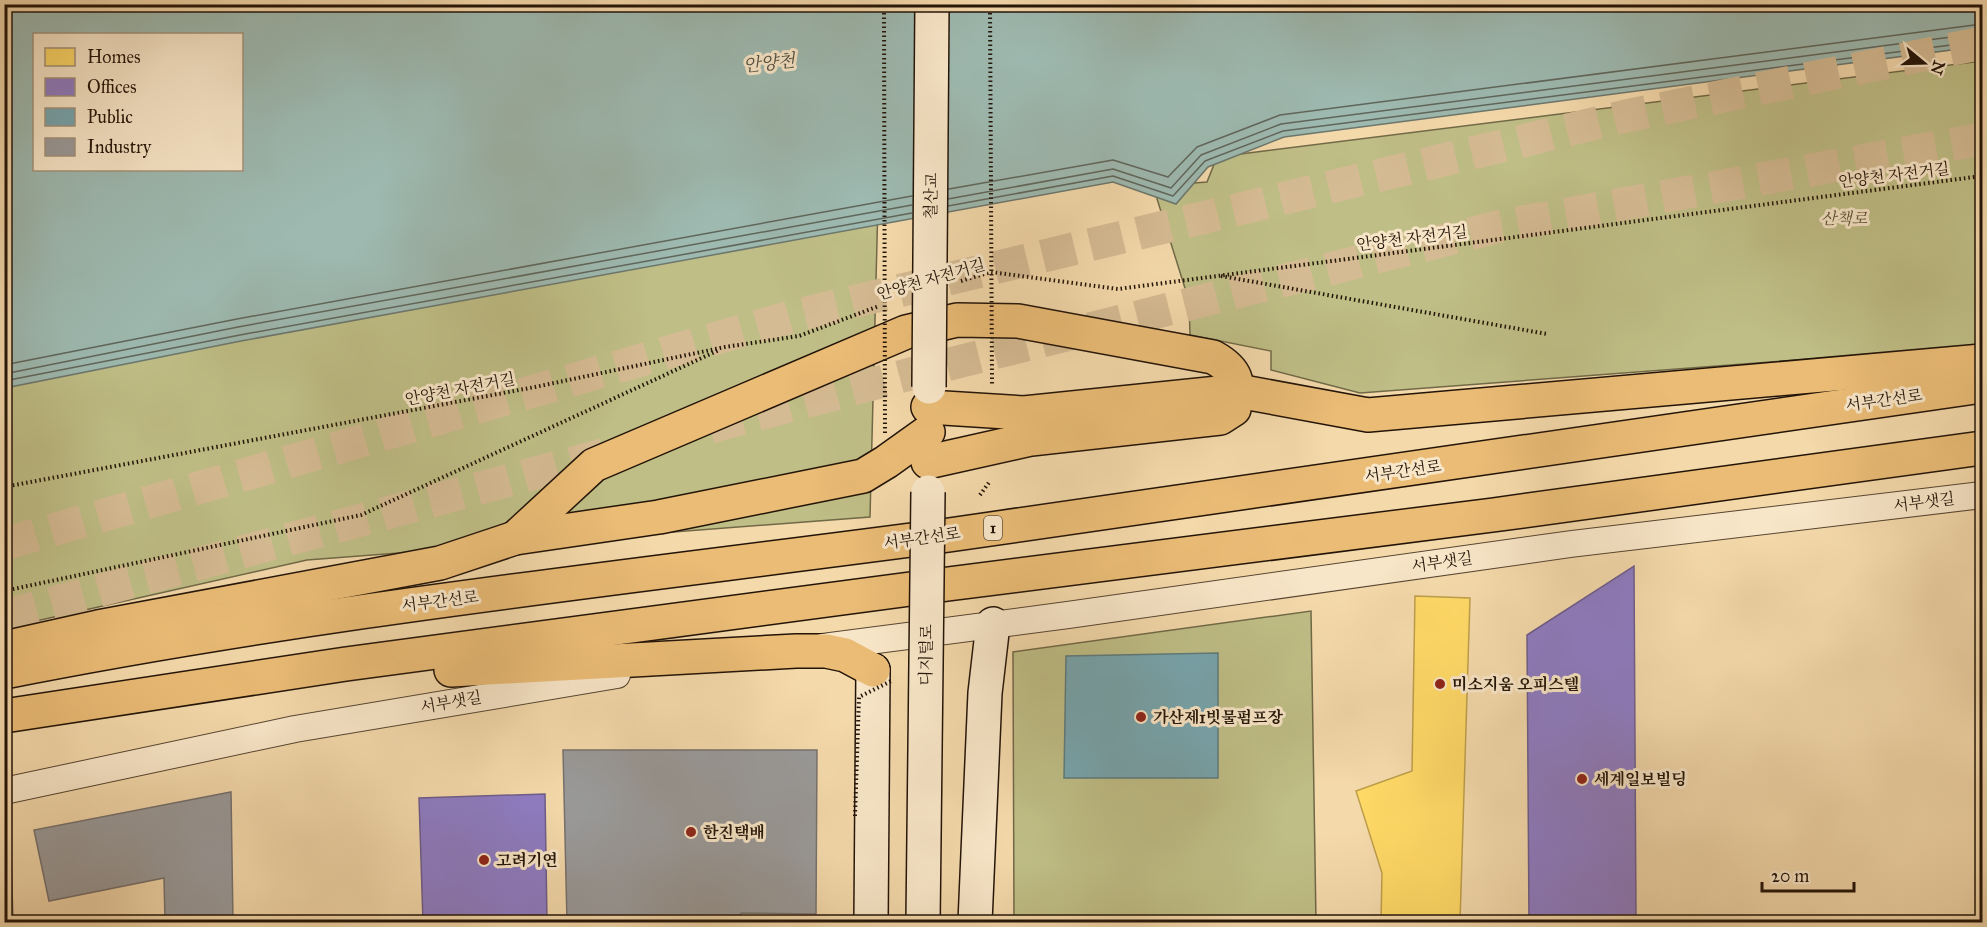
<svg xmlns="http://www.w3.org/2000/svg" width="1987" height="927" viewBox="0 0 1987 927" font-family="'IM FELL Great Primer','Noto Serif KR',serif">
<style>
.green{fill:#bfbe86;stroke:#716947;stroke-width:1.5;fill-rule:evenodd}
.water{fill:#9db9b0;stroke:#6c776d;stroke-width:1.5;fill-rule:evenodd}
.homes{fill:#ffd966;stroke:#bd9e4a;stroke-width:1.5}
.offices{fill:#8e7cc3;stroke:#6e5d8b;stroke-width:1.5}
.public{fill:#76a5af;stroke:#5d7a7d;stroke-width:1.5}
.industry{fill:#999;stroke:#76716e;stroke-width:1.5}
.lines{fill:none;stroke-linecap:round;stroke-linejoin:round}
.shore{stroke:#60665c;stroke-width:1.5}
.highway-tunnel{stroke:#d5bb93;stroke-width:33;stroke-dasharray:33 16;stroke-linecap:butt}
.street-casing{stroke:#574531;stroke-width:28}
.secondary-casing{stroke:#231408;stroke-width:36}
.primary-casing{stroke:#231408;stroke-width:36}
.path{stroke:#231408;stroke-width:4;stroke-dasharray:1.5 3;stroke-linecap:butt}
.street{stroke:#f8e6c8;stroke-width:26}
.secondary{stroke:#f8e6c8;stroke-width:33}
.primary{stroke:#eabc76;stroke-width:33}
.secondary-bridge-casing{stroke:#231408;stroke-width:36;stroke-linecap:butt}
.path-bridge{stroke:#231408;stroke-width:4;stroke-dasharray:1.5 3;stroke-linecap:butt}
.secondary-bridge{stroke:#f8e6c8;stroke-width:33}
.poi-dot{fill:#8f2418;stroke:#f8e6c8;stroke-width:2}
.labels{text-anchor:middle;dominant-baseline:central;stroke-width:6;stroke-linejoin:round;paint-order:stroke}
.shield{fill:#f8e6c8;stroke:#635342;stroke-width:1.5}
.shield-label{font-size:15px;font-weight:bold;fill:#231408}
.street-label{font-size:16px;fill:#231408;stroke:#f8e6c8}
.park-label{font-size:16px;font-style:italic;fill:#5a5034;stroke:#f8e6c8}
.poi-label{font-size:16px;font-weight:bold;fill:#231408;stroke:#f8e6c8;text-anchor:start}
.water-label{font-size:18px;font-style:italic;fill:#4e4e43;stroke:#f8e6c8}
</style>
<rect width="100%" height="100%" fill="#f4d9ab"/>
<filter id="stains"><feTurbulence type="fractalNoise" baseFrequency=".00333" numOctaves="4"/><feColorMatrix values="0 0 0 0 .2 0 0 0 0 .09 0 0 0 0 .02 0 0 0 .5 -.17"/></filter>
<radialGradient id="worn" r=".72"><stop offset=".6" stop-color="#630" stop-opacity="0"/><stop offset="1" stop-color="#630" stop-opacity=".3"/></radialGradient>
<g class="green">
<path d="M4,5H883L870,517L307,560L5,628ZM34,34H242V170H34Z"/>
<path d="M1982,61V346L1360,393L1271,370V351L1190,335L1189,301L1153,186L1207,182L1217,157Z"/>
<path d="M1311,611L1316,922H1014L1013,652Z"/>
</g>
<path class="water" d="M4,5H1982V46L1284,137L1208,167L1176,204L1113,182L241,341L5,388ZM34,34H242V170H34Z"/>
<path class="homes" d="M1415,596L1470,598L1460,922H1381L1382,873L1356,791L1412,771Z"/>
<g class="offices">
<path d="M1634,566L1636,922H1529L1527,635Z"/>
<path d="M545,794L547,922H423L419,798Z"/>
</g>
<g class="public">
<path d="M1218,653V778H1064L1066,656Z"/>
<path d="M1833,916L1834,922H1790Z"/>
</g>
<g class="industry">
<path d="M563,750H817L816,914L741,913V922H567Z"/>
<path d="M231,792L233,922H165L164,878L49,901L34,830Z"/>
<path d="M4,851H11L13,922H4Z"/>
</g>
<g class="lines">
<g class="shore">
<path d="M949,189L1113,160L1168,177L1197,147L1280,115L1982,24"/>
<path d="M948,199L1113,169L1171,188L1201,155L1281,124L1982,33"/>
<path d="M948,206L1113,176L1173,196L1205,161L1283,131L1982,41"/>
<path d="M4,365L237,319L912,196"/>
<path d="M4,374L238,327L912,205"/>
<path d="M4,381L240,335L912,213"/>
</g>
<g class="highway-tunnel">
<path d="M710,427L918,372L1501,226L1982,139"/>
<path d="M4,544L790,317L1626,116L1982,43"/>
<path d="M4,616L614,452"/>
</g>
<defs>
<g id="street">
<path d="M823,647L1068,615L1571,544L1982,495"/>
<path d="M4,791L295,729L617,675"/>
</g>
<g id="secondary">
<path d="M871,922L873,670"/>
<path d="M975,922L985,693L993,624"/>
</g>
<g id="primary">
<path d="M928,407L1024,413L1238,391L1368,415L1982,361"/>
<path d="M515,538L594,465L906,332L957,320L1018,321L1213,357C1237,370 1240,382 1234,409L1220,418L1031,439L928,462"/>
<path d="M4,648L98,627L440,563L515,538L659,517L863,476L886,462L928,432"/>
<path d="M451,670L796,651H826L845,655L873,670"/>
<path d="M4,672C317,610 633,577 949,535C1294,488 1638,437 1982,386"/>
<path d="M4,716L346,664L948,584L1493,515L1982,448"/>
</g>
</defs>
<use href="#street" class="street-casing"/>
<use href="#secondary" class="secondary-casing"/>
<use href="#primary" class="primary-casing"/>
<g class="path">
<path d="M1221,276L1547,334"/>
<path d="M961,281L991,272L1118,289L1982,176"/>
<path d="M4,487L535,387L725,347L799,336L879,306"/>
<path d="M980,495L990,481"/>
<path d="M4,591L361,515L719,350"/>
</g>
<use href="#street" class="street"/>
<use href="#secondary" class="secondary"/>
<use href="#primary" class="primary"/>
<defs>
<g id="secondary-bridge">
<path d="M929,387L932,4"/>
<path d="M923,922L928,492"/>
</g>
</defs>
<use href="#secondary-bridge" class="secondary-bridge-casing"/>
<g class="path-bridge">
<path d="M884,4L885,433"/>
<path d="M990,4L992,384"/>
<path d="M855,816L859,697L893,680"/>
</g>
<use href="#secondary-bridge" class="secondary-bridge"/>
</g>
<g class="poi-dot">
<circle cx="1440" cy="684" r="6"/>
<circle cx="1141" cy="717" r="6"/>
<circle cx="1582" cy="779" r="6"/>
<circle cx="691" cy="832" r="6"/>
<circle cx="484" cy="860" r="6"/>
</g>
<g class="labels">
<rect class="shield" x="984" y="516" width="18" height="24" rx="4.5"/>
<g class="shield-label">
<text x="993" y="528">1</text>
</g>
<g class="street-label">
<text transform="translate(1894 175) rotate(-7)">안양천 자전거길</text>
<text transform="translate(931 196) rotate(-89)">철산교</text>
<text transform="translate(1412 238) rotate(-7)">안양천 자전거길</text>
<text transform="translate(931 279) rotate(-16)">안양천 자전거길</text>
<text transform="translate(460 389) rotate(-11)">안양천 자전거길</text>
<text transform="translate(1884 400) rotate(-8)">서부간선로</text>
<text transform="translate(1403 471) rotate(-8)">서부간선로</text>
<text transform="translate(1924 502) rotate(-7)">서부샛길</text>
<text transform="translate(922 538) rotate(-8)">서부간선로</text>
<text transform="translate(1442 562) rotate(-8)">서부샛길</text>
<text transform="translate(440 601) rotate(-7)">서부간선로</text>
<text transform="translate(926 655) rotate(-89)">디지털로</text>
<text transform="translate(451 702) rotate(-10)">서부샛길</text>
</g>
<g class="park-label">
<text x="1844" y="218">산책로</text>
</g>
<g class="poi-label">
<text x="1452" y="684">미소지움 오피스텔</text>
<text x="1153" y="717">가산제1빗물펌프장</text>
<text x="1594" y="779">세계일보빌딩</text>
<text x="703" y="832">한진택배</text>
<text x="496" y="860">고려기연</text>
</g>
<g class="water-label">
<text transform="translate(769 63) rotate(-6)">안양천</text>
</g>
</g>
<rect width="1987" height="927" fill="none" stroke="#f4d9ab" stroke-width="24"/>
<rect x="6" y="6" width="1975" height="915" fill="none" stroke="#231408" stroke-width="3"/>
<rect x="12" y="12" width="1963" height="903" fill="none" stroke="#231408" stroke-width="1.5"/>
<rect x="33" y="33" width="210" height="138" fill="#f8e6c8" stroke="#a3927b" stroke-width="1.5"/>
<rect x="45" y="48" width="30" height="18" fill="#ffd966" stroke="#a3927b" stroke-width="1.5"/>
<text x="87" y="63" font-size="18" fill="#231408">Homes</text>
<rect x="45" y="78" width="30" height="18" fill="#8e7cc3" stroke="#a3927b" stroke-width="1.5"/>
<text x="87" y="93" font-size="18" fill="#231408">Offices</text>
<rect x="45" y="108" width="30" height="18" fill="#76a5af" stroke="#a3927b" stroke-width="1.5"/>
<text x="87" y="123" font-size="18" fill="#231408">Public</text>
<rect x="45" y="138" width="30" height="18" fill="#999999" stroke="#a3927b" stroke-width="1.5"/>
<text x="87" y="153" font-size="18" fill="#231408">Industry</text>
<g transform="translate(1924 63) rotate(109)" stroke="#f8e6c8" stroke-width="4.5" paint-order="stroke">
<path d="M0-4.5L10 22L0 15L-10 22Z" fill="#231408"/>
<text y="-9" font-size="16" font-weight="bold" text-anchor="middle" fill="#231408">N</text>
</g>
<path d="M1762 882v9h92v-9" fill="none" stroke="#231408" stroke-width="3"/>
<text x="1771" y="882" font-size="18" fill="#231408" stroke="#f8e6c8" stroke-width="4.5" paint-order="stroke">20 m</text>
<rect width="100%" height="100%" filter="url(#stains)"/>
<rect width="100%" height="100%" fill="url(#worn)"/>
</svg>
